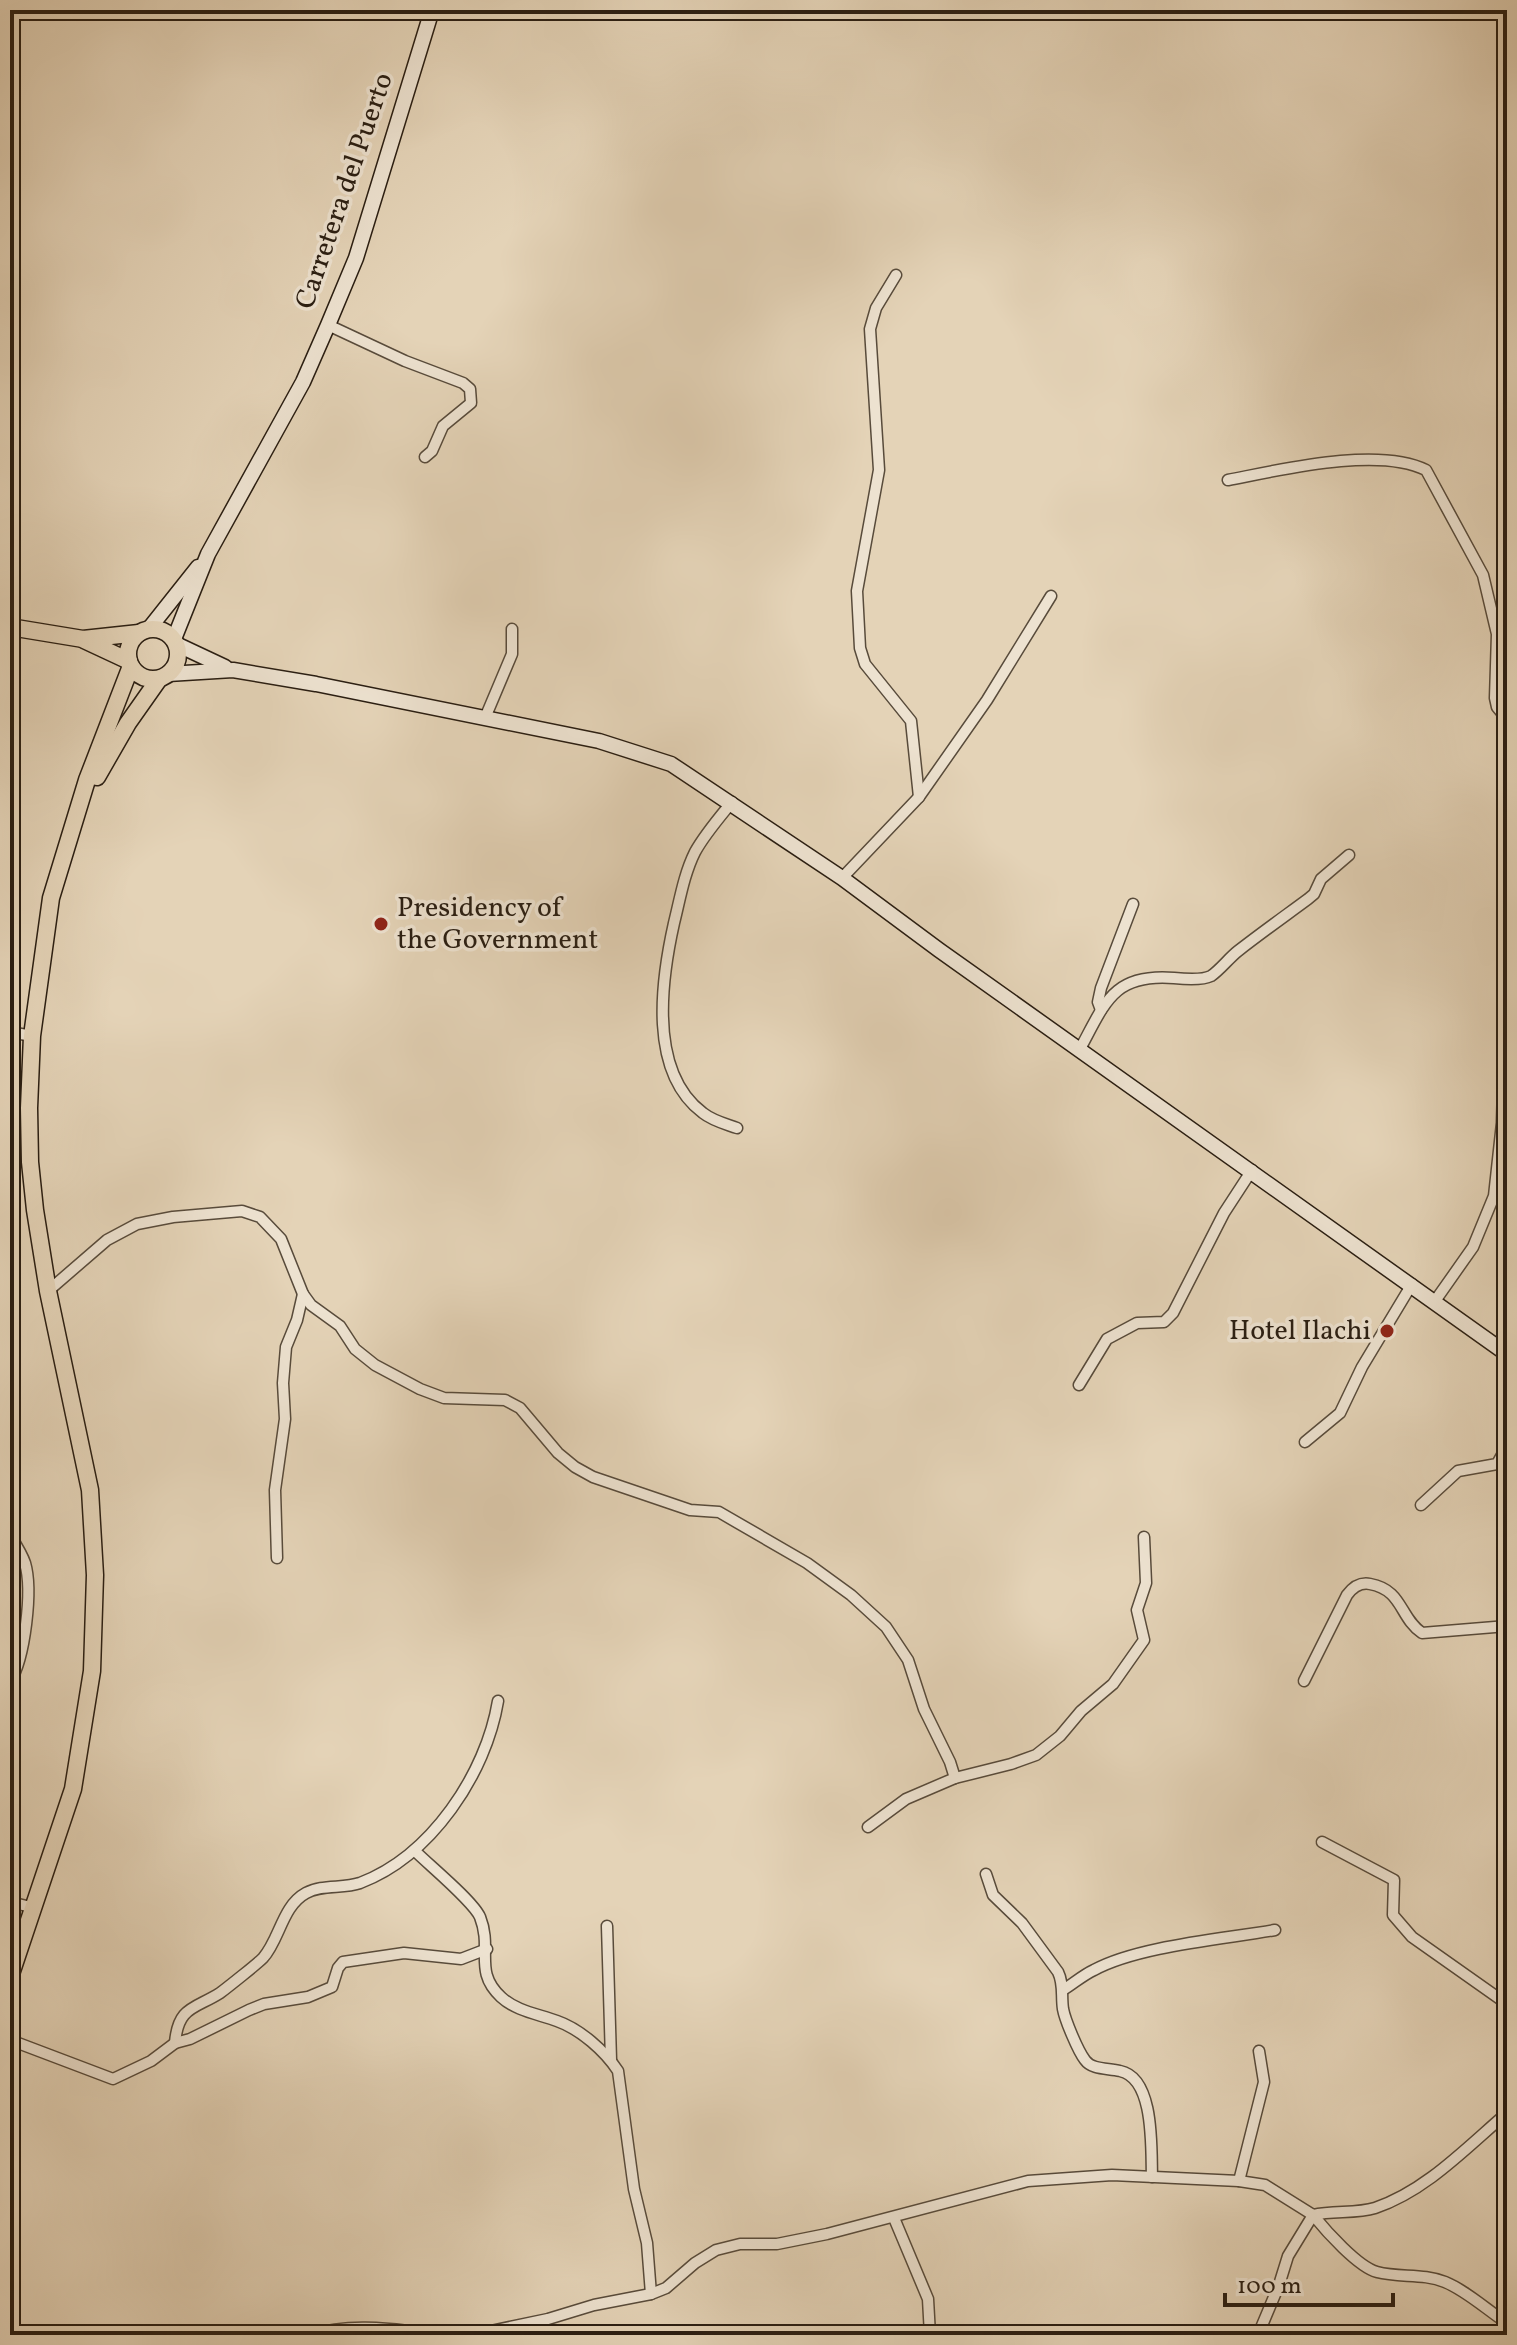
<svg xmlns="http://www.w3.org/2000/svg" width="1517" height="2345" viewBox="0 0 1517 2345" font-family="Vollkorn,serif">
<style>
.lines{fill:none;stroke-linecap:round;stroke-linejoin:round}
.minor-casing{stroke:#584b3b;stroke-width:13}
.secondary-casing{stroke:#2a1e12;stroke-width:17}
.primary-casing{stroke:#2a1e12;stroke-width:19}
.minor{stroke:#ede2d0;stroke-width:10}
.secondary{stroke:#ede2d0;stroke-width:14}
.primary{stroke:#e4d3b7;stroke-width:16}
.poi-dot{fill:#8f2418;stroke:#ede2d0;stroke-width:3}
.labels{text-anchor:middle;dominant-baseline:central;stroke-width:7;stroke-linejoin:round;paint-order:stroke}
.street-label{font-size:28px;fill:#2a1e12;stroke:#ede2d0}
.poi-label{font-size:28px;fill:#2a1e12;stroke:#ede2d0;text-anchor:start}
</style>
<rect width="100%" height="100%" fill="#e4d3b7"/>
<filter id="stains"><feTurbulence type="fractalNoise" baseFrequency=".0025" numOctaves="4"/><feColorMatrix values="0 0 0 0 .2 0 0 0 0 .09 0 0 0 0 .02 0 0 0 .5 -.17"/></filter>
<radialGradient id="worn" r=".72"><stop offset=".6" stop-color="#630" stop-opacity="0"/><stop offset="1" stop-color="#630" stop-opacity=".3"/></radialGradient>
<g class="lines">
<defs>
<g id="minor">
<path d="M896,275L876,308L870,329L879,470L857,591L860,648L865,664L911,721L919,797"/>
<path d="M328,325L405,361L463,383L470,389L471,403L443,426L432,451L425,457"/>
<path d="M1228,480C1280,470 1378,446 1426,470L1483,575L1497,634L1495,698L1497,707L1507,719"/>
<path d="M485,718L512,654V629"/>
<path d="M732,802C719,818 705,834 695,852C684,874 680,899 674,923C661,981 648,1072 703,1113C713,1121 726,1124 737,1128"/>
<path d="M842,878L919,797L987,700L1051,596"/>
<path d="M1101,1010L1098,1002L1101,988L1133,904"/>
<path d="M10,1032L32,1036"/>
<path d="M1080,1049C1105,1003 1113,973 1174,978C1184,979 1203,980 1211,976C1220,970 1229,958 1238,951C1261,933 1285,916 1308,899L1314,894L1321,879L1349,855"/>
<path d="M48,1291L107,1240L137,1224L173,1217L242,1211L260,1217L281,1239L303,1294L311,1305L340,1326L355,1349L375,1365L420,1389L444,1398L505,1400L520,1408L558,1453L575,1467L593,1477L690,1510L719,1512L807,1563L851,1595L886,1627L908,1660L924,1709L950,1762L955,1778"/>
<path d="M1435,1301L1473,1247L1494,1196L1502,1123L1507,942"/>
<path d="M1079,1385L1107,1339L1137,1323L1164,1322L1173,1313L1224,1213L1252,1170"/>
<path d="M1305,1442L1340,1413L1362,1367L1412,1284"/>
<path d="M1421,1505L1458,1471L1497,1464L1507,1446"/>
<path d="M10,1535C15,1543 22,1554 25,1563C33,1590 25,1658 10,1682"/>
<path d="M277,1558L275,1490L285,1419L283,1383L286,1347L297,1320L303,1294"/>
<path d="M1304,1681L1347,1595C1353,1587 1360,1582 1370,1584C1403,1590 1399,1617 1422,1633L1507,1626"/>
<path d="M868,1827L906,1799L955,1778L1011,1764L1036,1755L1060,1736L1081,1711L1113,1684L1144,1640L1137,1610L1146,1583L1144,1537"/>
<path d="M1322,1842L1394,1880L1393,1915L1412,1937L1507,2004"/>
<path d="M415,1851C429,1865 473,1901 480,1917C493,1950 473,1971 501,1997C516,2011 538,2014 557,2021C580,2029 605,2051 618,2071L634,2189L647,2243L651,2294"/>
<path d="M986,1874L993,1895L1022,1923L1058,1972C1064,1984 1061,1996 1063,2009C1065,2020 1078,2051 1085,2060C1092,2070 1108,2068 1120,2071C1155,2078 1151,2149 1152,2177"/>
<path d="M10,1902L35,1908"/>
<path d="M607,1926L611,2060"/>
<path d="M1063,1990C1073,1984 1083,1975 1094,1970C1138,1946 1224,1939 1275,1930"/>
<path d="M10,2040L113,2079L151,2061L175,2043L190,2039L249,2010L264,2004L308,1997L332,1987L338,1968L343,1962L404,1953L461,1959L487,1949"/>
<path d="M175,2043C178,2006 195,2009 220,1993C228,1987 257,1964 263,1958C280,1939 282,1906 306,1893C322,1884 343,1889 360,1883C431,1856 486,1774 498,1701"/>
<path d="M1239,2181L1264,2082L1259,2051"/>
<path d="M894,2218L928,2299L930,2335"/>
<path d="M311,2335C354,2321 403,2331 447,2335"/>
<path d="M472,2335L548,2319L594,2305L651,2294L666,2288L695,2263L716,2250L740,2244H777L827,2234L1028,2181L1112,2175L1239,2181L1265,2185L1313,2215C1333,2210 1356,2214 1375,2208C1426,2191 1467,2147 1507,2113"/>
<path d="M1258,2335L1279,2285L1288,2256L1313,2215C1326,2231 1358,2267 1377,2272C1400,2278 1423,2273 1445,2282C1467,2291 1487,2310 1507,2323"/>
</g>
<g id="secondary">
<path d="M148,630L198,567"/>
<path d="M174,639L208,554L303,382L328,325L356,258L432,10"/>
<path d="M176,644L225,667"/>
<path d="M168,674L233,670L316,684L599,741L671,764L842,878L939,950L1507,1354"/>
</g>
<g id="primary">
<path d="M10,627L83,639L139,633"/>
<circle cx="153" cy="654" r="25"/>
<path d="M84,640L129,661"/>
<path d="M97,777L128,723L159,679"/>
<path d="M10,1977L73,1789L92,1671L95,1575L90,1490L48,1291L35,1210L30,1162L29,1108L32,1036L51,898L87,780L131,666"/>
</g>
</defs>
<use href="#minor" class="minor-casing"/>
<use href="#secondary" class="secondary-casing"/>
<use href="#primary" class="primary-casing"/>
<use href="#minor" class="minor"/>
<use href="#secondary" class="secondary"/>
<use href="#primary" class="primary"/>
</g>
<g class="poi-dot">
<circle cx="381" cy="924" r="8"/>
<circle cx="1387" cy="1331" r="8"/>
</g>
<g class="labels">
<g class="street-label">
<text transform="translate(345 191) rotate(-71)">Carretera del Puerto</text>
</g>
<g class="poi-label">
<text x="397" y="908">Presidency of<tspan x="397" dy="32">the Government</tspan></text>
<text x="1371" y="1331" text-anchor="end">Hotel Ilachi</text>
</g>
</g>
<rect width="1517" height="2345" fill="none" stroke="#e4d3b7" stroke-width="40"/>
<rect x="12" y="12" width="1493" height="2321" fill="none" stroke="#2a1e12" stroke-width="4"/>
<rect x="20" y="20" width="1477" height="2305" fill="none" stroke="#2a1e12" stroke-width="2"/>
<path d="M1225 2293v12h168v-12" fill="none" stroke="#2a1e12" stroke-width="4"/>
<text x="1237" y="2293" font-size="24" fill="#2a1e12" stroke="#ede2d0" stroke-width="6" paint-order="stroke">100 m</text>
<rect width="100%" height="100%" filter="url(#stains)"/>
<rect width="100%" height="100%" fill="url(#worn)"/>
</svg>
